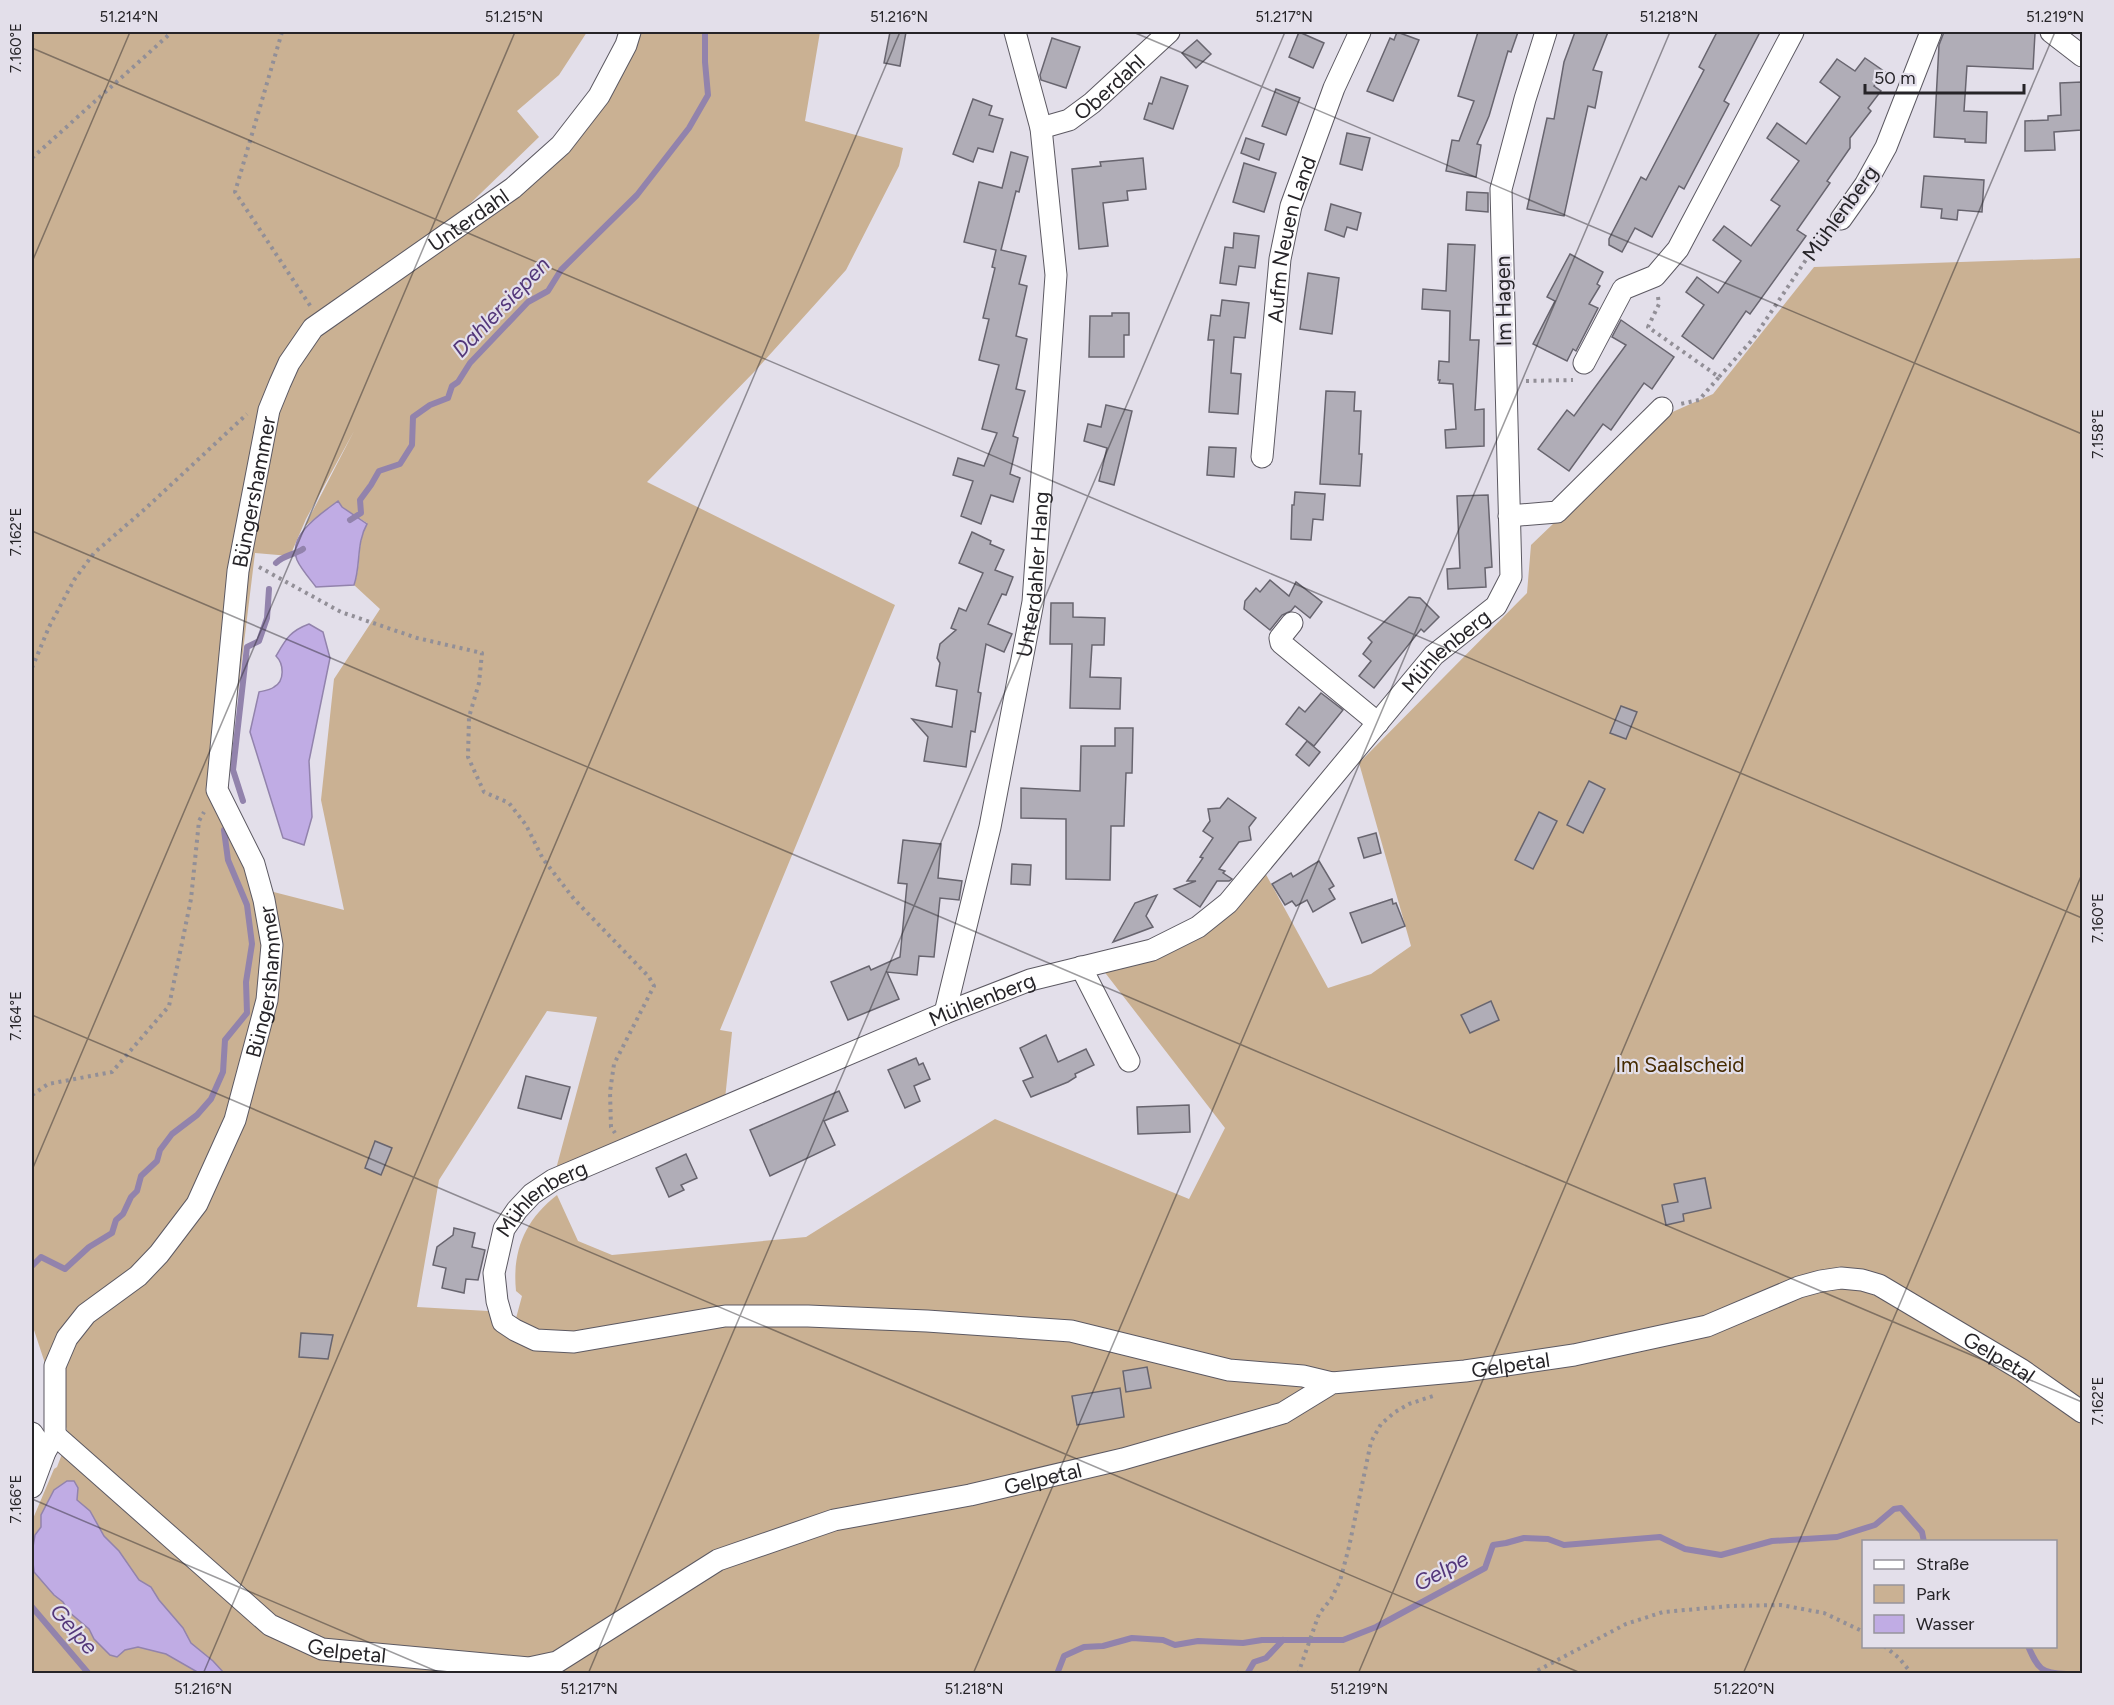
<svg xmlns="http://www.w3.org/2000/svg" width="2114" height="1705" viewBox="0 0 2114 1705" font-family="Figtree,sans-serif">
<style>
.green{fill:#cab193;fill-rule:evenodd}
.water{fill:#c0ace4;stroke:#9283ac;stroke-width:1.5}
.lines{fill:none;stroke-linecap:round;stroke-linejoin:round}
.stream{stroke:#9283ac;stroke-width:6}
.building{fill:#b0adb7;stroke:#68656f;stroke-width:1.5}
.minor-casing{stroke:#5c5962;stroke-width:23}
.path{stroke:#928f97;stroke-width:4;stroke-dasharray:3 4.5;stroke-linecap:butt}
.minor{stroke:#fff;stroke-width:21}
.ticks{fill:none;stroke:#262428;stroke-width:1.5;stroke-opacity:0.45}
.labels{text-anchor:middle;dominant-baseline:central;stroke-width:4.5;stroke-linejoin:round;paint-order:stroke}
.street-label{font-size:21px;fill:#262428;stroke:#e3dfea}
.park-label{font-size:21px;fill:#452a00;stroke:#e3dfea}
.water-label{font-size:22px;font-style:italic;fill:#53377a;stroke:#e3dfea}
.neatline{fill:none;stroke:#262428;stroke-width:2}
.ticks-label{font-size:15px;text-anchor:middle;fill:#262428}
</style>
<rect width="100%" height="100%" fill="#e3dfea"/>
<path class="green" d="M32,32H587L559,75L517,111L539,137L449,224L561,145L630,42L614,32H820L805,121L903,148L899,166L846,270L756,370L647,482L895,605L720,1030L732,1032L725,1099L556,1169L597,1017L547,1011L439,1180L417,1307L488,1311L515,1322L522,1296L516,1291C512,1251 525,1220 557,1195L578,1241L612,1255L806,1237L995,1119L1189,1199L1225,1128L1103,970L1157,953L1263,869L1328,988L1371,974L1411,946L1359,763L1527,593L1531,545L1668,414L1713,394L1814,267L2082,258V1673L32,1674V1521L54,1469L57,1467L69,1436L32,1324ZM354,431L305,526L338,501L342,507L367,523C356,545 362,564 354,585L380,609L334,679L321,800L344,910L258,888L227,782L255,553L290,556L306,519ZM1864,1542H2056V1646H1864Z"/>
<g class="water">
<path d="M338,501L342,507L367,524C356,543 361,565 354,585L316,587C310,579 301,569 297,560C287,535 322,513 338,501Z"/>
<path d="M309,624L323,632L330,658L309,761L312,817L304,845L283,838L250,732L259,692C263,691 270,690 274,687C285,681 284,664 276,656C286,639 290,631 309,624Z"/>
<path d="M67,1481H74L78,1488L77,1500L90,1511L104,1536L119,1551L139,1580L151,1587L159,1600L183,1628L191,1643L213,1661L224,1673H199L166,1654L138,1647L125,1650L117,1657L110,1655L94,1639L89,1629L69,1612L63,1602L54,1595L34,1572L32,1553L35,1535L41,1527V1515L54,1490Z"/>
</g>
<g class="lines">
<g class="stream">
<path d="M350,520L361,513L360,500L371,485L379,471L400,464L412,445L413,417L430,405L448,398L452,386L458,382L470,363L528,302L548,291L561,270L637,195L689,128L708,95L705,62V32"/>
<path d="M276,563C284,555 294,555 303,549"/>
<path d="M243,801L233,770L247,647L259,641L267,618L269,589"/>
<path d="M32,1266L41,1257L65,1269L89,1247L112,1233L116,1220L123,1214L131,1197L137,1191L141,1176L157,1161L160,1150L172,1134L197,1115L211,1099L223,1072L225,1040L247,1013L246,982L252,944L247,905L228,860L224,830"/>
<path d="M32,1607L89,1674"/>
<path d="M2028,1646C2038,1669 2041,1673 2066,1674"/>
<path d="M1057,1674L1064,1656L1084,1647L1103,1646L1132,1638L1163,1640L1175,1645L1198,1641L1243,1643L1262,1640H1343L1376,1627L1485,1568L1493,1545L1506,1543L1524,1538L1548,1539L1564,1545L1660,1537L1685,1549L1721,1555L1772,1541L1837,1537L1875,1525L1894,1509L1901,1508L1922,1532L1924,1542"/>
<path d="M1247,1674L1254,1662L1266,1658L1283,1640"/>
</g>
</g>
<g class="building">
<path d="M890,32H906L900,66L884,63Z"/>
<path d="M1299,32L1324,43L1313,68L1289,57Z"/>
<path d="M1397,32L1419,40L1393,101L1367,91L1390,38L1394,40Z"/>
<path d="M1478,32H1518L1511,52L1508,51L1489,116L1477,144L1481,145L1476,177L1446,171L1452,140L1459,141L1474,101L1458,96Z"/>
<path d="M1575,32H1608L1593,70L1602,72L1595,108L1588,106L1564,216L1527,209L1547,118L1554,119L1564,62Z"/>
<path d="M1717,32H1760L1724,101L1729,104L1684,189L1679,186L1652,237L1635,228L1622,252L1609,245V239L1641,177L1646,180L1704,70L1699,67Z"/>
<path d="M1944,32L2035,33L2033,69L1967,66L1964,111L1987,112L1986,143L1965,142V139L1934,137L1939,45Z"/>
<path d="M1052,38L1080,47L1066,88L1041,80L1040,75Z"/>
<path d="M1197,40L1211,54L1196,68L1182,53Z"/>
<path d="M1865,58L1885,72L1874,86L1881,91L1868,108L1871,111L1850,138V148L1827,181L1830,183L1797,230L1806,236L1750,314L1746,311L1713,359L1682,336L1704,305L1686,292L1697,277L1718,293L1741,261L1713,240L1724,226L1751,246L1780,206L1771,200L1799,161L1767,138L1777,123L1806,144L1840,97L1820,82L1837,59L1855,71Z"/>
<path d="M1161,77L1188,86L1173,129L1144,119L1149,103L1152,104Z"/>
<path d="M2082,82L2081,130L2054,132L2055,150L2025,151V121L2048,120V116L2061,115L2060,83Z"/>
<path d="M1276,89L1300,98L1286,135L1262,126Z"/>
<path d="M973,99L992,106L989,115L1003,119L993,152L978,148L973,162L953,154Z"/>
<path d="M1347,133L1370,138L1362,170L1340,164Z"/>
<path d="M1246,138L1264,144L1259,160L1241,153Z"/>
<path d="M1011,152L1028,157L1019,192L1016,191L1001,250L1026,256L1019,284L1027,286L1016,336L1027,339L1016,389L1025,391L1013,436L1018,438L1010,474L1020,478L1013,502L991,495L981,524L961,516L973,481L953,475L958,458L984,466L997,433L982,429L999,365L979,360L989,319L983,318L995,268L992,267L996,250L964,242L979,182L1002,188Z"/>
<path d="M1143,158L1146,189L1127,191L1128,200L1103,203L1108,246L1079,249L1072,169L1101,166L1100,162Z"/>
<path d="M1244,163L1276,173L1264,212L1233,202Z"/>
<path d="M1924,176L1984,180L1982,212L1958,210L1957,220L1941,218L1942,209L1921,207Z"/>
<path d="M1467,192L1488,193V212L1466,210Z"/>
<path d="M1331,204L1361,213L1357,230L1347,227L1344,237L1325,230Z"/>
<path d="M1234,233L1259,236L1255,268L1239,266L1236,285L1220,283L1225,247L1233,248Z"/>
<path d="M1448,244L1475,245L1470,340H1479L1475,410L1484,409V446L1446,448L1445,430L1456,429L1453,384L1439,383L1440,380H1438L1439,361L1449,362L1450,311L1422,309L1423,289L1446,291Z"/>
<path d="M1570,254L1603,272L1597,284L1600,286L1589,304L1598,308L1576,351L1573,349L1567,361L1533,344L1555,301L1547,297Z"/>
<path d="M1308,273L1339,278L1332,334L1300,329Z"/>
<path d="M1222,300L1249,303L1245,338L1234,337L1231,373L1241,374L1238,414L1209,412L1214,340H1208L1211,315L1220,316Z"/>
<path d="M1112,313H1129V335H1124V357H1089L1090,316H1112Z"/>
<path d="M1621,320L1674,357L1652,389L1644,383L1611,430L1603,424L1569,471L1538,449L1567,410L1574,416L1626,345L1612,337Z"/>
<path d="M1326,391L1355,392L1354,411H1361L1359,454H1362L1360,486L1320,484Z"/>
<path d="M1106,405L1132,411L1114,485L1099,481L1107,448L1084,441L1088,424L1101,427Z"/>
<path d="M1209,447L1236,448L1234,477L1207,475Z"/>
<path d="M1295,492L1325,494L1323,520L1313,519L1311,540L1291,539L1292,505H1294Z"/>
<path d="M1488,495L1492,567L1485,568L1486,587L1448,589L1447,569L1460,568L1457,496Z"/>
<path d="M972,532L991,541L990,544L1004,550L995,570L1013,577L1006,595L1002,594L988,624L1012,634L1004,652L986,644L978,692L981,693L975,732L971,731L966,767L924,761L928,737L912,719L952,727L957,690L936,686L940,663L937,658L940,644L956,630L951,628L959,608L966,611L983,573L959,563Z"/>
<path d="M1270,580L1289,596L1296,582L1322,602L1310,618L1295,606L1291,611L1282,615L1270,630L1244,609L1245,601L1256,588L1260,592Z"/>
<path d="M1409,597L1420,598L1439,617L1424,632L1421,629L1374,688L1359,676L1371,661L1363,654L1372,642L1368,638Z"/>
<path d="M1051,603H1073V617L1105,618L1104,645H1092L1090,677L1121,678L1120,709L1070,708L1072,644H1050Z"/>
<path d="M1321,693L1343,710L1314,746L1286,724L1299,707L1305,712Z"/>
<path d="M1621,706L1637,712L1626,739L1610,733Z"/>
<path d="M1115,728H1133L1132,773H1126L1124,826H1111L1110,880L1066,879V819L1021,818V788L1080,791L1081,746H1115Z"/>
<path d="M1307,741L1320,752L1309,766L1296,755Z"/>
<path d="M1589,781L1605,789L1583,833L1567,825Z"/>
<path d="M1228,798L1256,818L1249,827L1251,840L1239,842L1219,869L1225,871L1223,873L1232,879L1229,881H1217L1200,907L1174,889L1196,881H1187L1203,858L1200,857L1213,838L1203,831L1210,821L1208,809L1220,808Z"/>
<path d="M1539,812L1557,821L1533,869L1515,860Z"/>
<path d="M1376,833L1381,853L1364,858L1358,838Z"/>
<path d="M903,840L941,844L938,878L962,881L959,900L940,898L934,957L919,956L917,975L887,972L899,999L848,1020L831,982L869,966L871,970L900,957L907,884L898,883Z"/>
<path d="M1319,861L1334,886L1329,889L1335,899L1313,912L1307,900L1296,906L1292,901L1285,905L1272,884L1291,873L1293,877Z"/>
<path d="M1012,864L1031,865L1030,885L1011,884Z"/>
<path d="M1157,895L1146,916L1153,927L1113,942L1135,903Z"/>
<path d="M1392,899L1393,904L1396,903L1405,926L1362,943L1350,913Z"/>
<path d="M1491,1001L1499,1020L1470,1033L1461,1015Z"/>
<path d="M1046,1035L1058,1062L1086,1049L1094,1065L1075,1074L1076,1077L1068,1082L1031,1097L1023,1081L1033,1077L1020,1048Z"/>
<path d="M916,1058L919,1065L923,1063L930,1079L914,1086L920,1101L905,1108L888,1070Z"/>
<path d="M526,1076L570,1087L561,1119L518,1108Z"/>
<path d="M839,1091L848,1111L824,1121L835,1145L770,1176L750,1130Z"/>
<path d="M1189,1105L1190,1132L1138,1134L1137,1107Z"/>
<path d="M375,1141L392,1148L381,1175L365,1168Z"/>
<path d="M686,1154L697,1178L681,1185L684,1190L669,1197L656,1168Z"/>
<path d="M1705,1178L1711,1208L1683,1214L1684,1221L1666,1225L1662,1205L1678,1202L1674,1184Z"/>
<path d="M454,1228L475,1233L472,1247L485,1250L478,1280L466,1279L464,1293L442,1288L446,1268L433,1265L437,1247L453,1235Z"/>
<path d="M301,1333L333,1335L328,1359L299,1357Z"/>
<path d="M1147,1367L1151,1388L1126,1392L1123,1371Z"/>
<path d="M1120,1388L1124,1417L1077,1425L1072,1396Z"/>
</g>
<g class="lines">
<defs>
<g id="minor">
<path d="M2051,32L2082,56"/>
<path id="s1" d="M1041,128L1069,120L1092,103L1169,32"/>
<path d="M1841,219L1865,185L1886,147L1931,32"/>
<path d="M1584,363L1623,289L1655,276L1678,249L1793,32"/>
<path id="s2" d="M1262,457L1280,259L1291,206L1334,88L1360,32"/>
<path d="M1509,516L1557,512L1662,408"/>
<path d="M1292,623L1280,638L1281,643L1378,723"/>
<path d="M1081,967L1129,1061"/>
<path id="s3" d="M945,1013L990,827L1033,602L1056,275L1041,128L1015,32"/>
<path id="s4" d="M1332,1383L1303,1376L1229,1370L1071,1331L927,1321L808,1316H725L574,1342L536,1340L515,1330L503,1322L497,1301L494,1273L504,1229L517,1210L532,1194L553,1180L945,1013L1030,980L1152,950L1198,927L1228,903L1434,655L1496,606L1511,577L1501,189L1525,99L1546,32"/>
<path d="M32,1433L45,1452"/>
<path id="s5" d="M55,1435L270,1625L322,1649L529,1668L557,1662L718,1560L834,1520L970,1495L1123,1459L1283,1413L1332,1383L1465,1371L1574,1355L1707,1326L1799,1287L1821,1281L1841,1278L1862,1280L1879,1285L2022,1370L2082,1412"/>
<path id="s6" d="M32,1487L45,1452L55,1435V1366L67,1338L86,1314L138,1276L159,1254L197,1204L235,1120L267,1000L272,945L264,900L254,864L217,790L238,571L269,410L280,383L289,363L313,328L513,188L561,145L599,96L626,45L630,32"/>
</g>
</defs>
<use href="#minor" class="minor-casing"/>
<g class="path">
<path d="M282,32L235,192L311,307"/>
<path d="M32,158L172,32"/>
<path d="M1658,297L1659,304L1648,327L1719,377L1699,400L1680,404"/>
<path d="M1719,377L1753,339L1826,230"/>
<path d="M1526,381L1573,380"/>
<path d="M259,567L341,612L417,638L482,653L479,683L469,717L468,757L484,792L509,803L526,825L543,859L574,899L649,977L654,986L614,1064L610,1092L611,1127L615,1133"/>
<path d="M32,668L49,627L74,580L94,553L145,509L247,414"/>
<path d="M32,1095L48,1084L112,1072L169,1006L191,899L199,821L204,812"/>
<path d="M1884,1646L1899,1658L1912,1674"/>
<path d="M1298,1674L1319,1614L1331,1599L1340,1581L1349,1547L1371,1442L1381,1424L1395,1412L1409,1404L1433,1396"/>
<path d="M1531,1674L1626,1624L1663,1612L1730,1606L1781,1605L1824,1613L1864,1632"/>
</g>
<use href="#minor" class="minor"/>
</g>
<path class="ticks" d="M1133,32L2082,434M32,48L2082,918M32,262L130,32M32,531L2082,1402M32,1015L1583,1674M32,1170L515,32M32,1499L443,1674M203,1674L900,32M588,1674L1285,32M973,1674L1670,32M1358,1674L2055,32M1743,1674L2082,874"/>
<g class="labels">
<g class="street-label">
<text stroke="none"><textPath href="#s1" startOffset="81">Oberdahl</textPath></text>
<text transform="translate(1840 213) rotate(-54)">Mühlenberg</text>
<text stroke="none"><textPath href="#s6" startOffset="1449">Unterdahl</textPath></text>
<text stroke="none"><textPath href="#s2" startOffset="220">Aufm Neuen Land</textPath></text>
<text transform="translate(1503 301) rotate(-91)">Im Hagen</text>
<text stroke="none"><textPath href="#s6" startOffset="1083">Büngershammer</textPath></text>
<text stroke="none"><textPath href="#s3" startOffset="448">Unterdahler Hang</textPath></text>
<text stroke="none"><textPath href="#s4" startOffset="2074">Mühlenberg</textPath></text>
<text stroke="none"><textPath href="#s6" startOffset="579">Büngershammer</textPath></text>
<text stroke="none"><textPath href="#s4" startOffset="1473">Mühlenberg</textPath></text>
<text stroke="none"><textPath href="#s4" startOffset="987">Mühlenberg</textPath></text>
<text stroke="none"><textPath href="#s5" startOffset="2115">Gelpetal</textPath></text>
<text stroke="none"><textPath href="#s5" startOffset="1593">Gelpetal</textPath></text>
<text stroke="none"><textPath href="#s5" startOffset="1107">Gelpetal</textPath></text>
<text stroke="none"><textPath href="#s5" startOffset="369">Gelpetal</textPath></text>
</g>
<g class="park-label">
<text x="1680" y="1064">Im Saalscheid</text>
</g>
<g class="water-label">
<text transform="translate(501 307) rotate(-46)">Dahlersiepen</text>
<text transform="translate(1441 1571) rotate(-29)">Gelpe</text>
<text transform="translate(74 1629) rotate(49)">Gelpe</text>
</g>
</g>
<rect width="2114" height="1705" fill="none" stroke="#e3dfea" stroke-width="66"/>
<rect x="1862" y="1540" width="195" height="108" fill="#e3dfea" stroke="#97949c" stroke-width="1.5"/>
<rect x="1874" y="1560" width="30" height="9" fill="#ffffff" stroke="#97949c" stroke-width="1.5"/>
<text x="1916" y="1570" font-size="18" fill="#262428">Straße</text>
<rect x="1874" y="1585" width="30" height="18" fill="#cab193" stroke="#97949c" stroke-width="1.5"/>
<text x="1916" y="1600" font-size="18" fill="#262428">Park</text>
<rect x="1874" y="1615" width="30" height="18" fill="#c0ace4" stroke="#97949c" stroke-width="1.5"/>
<text x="1916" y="1630" font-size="18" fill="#262428">Wasser</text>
<path d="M1865 84v9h159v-9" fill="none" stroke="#262428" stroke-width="3"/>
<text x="1874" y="84" font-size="18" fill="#262428" stroke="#e3dfea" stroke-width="4.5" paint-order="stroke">50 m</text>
<rect x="33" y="33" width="2048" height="1639" class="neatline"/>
<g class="ticks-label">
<text x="129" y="22">51.214°N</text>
<text x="514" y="22">51.215°N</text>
<text x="899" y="22">51.216°N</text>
<text x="1284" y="22">51.217°N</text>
<text x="1669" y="22">51.218°N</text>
<text x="2055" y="22">51.219°N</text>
<text transform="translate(16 48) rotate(-90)" y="5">7.160°E</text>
<text transform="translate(2098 434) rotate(-90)" y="5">7.158°E</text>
<text transform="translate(16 532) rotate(-90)" y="5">7.162°E</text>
<text transform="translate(2098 918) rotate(-90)" y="5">7.160°E</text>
<text transform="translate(16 1016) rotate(-90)" y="5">7.164°E</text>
<text transform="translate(2098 1401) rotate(-90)" y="5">7.162°E</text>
<text transform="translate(16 1499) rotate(-90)" y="5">7.166°E</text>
<text x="203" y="1694">51.216°N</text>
<text x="589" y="1694">51.217°N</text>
<text x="974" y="1694">51.218°N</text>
<text x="1359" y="1694">51.219°N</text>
<text x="1744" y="1694">51.220°N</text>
</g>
</svg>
